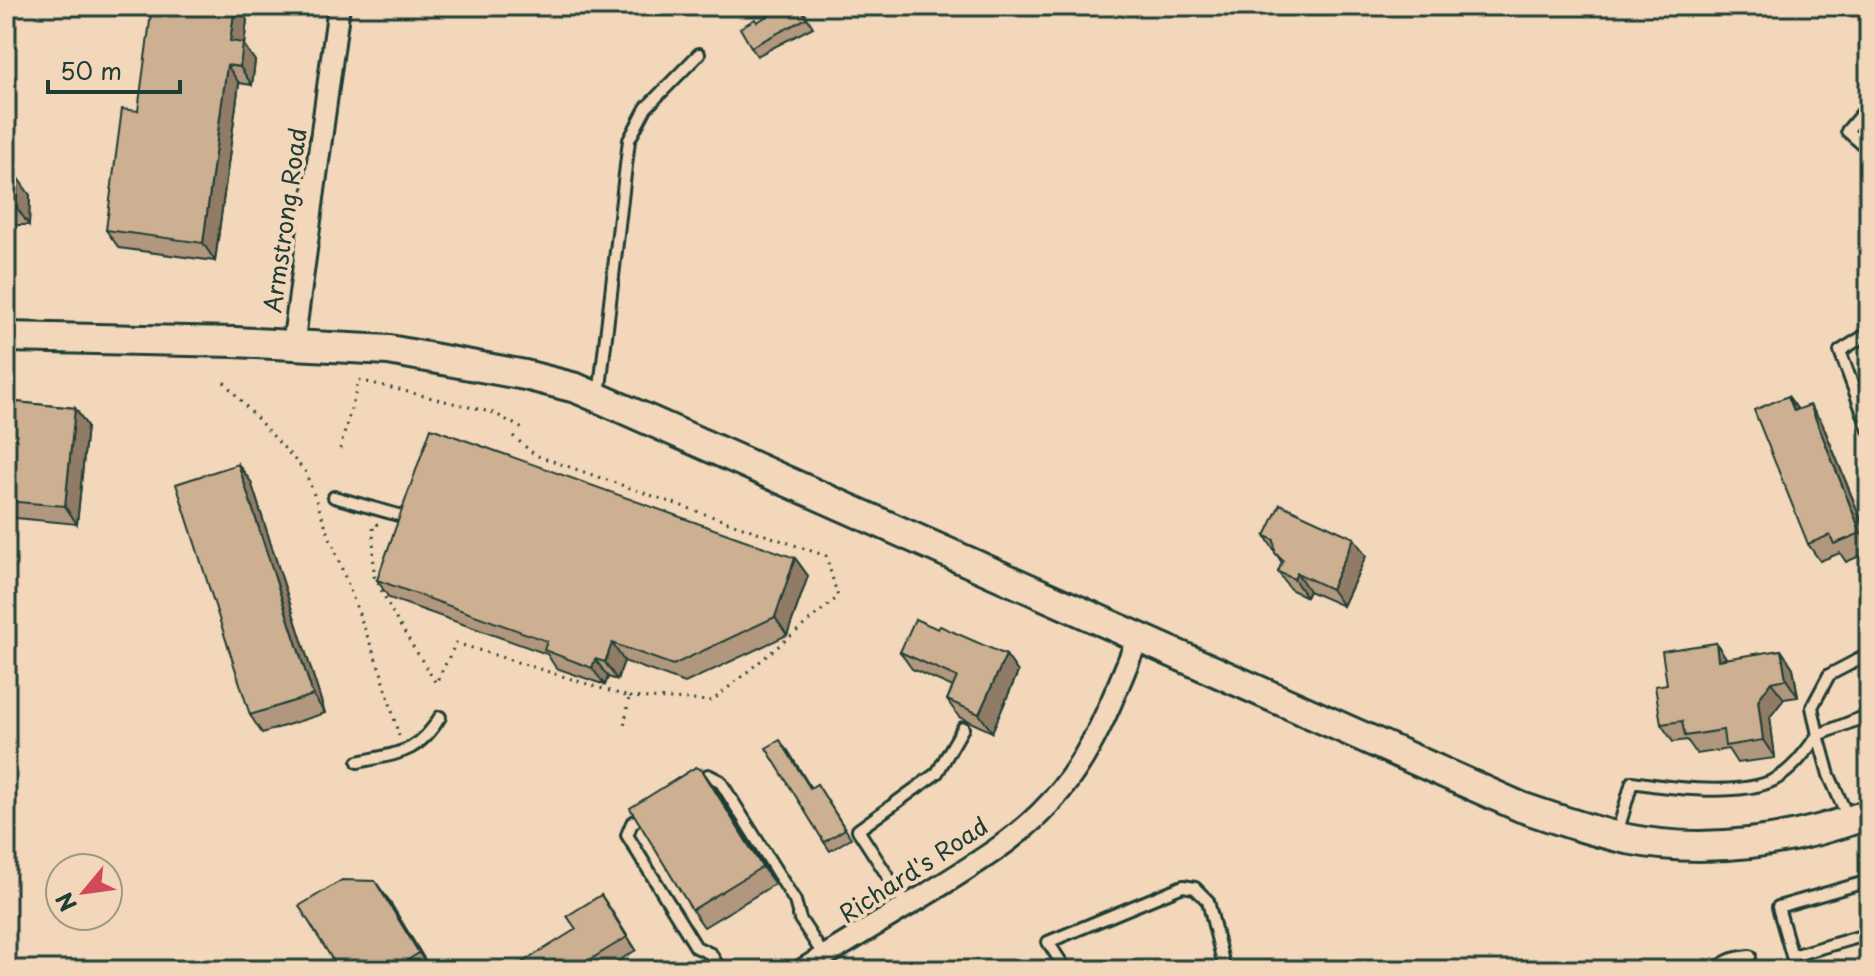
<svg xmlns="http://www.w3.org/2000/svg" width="1875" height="976" viewBox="0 0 1875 976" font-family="'Playpen Sans',sans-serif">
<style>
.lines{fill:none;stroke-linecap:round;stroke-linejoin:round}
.lane-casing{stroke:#1f3d34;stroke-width:16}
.street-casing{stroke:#1f3d34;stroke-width:26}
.secondary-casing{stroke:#1f3d34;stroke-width:34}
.path{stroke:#1f3d34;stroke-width:3;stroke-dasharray:2 6;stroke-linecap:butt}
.lane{stroke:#f3d7ba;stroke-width:10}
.street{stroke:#f3d7ba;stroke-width:20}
.secondary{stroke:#f3d7ba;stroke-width:28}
.wall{fill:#b0977d;stroke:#1f3d34;stroke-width:2}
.shaded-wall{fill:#907b66;stroke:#1f3d34;stroke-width:2}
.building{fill:#cdb091;stroke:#1f3d34;stroke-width:2}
.labels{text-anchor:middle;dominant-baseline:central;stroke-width:8;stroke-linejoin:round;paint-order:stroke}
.street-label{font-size:24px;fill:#1f3d34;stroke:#f3d7ba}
</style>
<rect width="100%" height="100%" fill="#f3d7ba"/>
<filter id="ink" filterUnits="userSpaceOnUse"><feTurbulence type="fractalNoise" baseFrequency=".0125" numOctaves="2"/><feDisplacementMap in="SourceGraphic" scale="16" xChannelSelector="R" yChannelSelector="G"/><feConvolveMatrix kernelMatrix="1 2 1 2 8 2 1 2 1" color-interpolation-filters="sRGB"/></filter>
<g filter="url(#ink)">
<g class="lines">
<defs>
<g id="lane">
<path d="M1869,105L1847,131L1869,150"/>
<path d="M1869,333L1840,351L1869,430"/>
<path d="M599,396L629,140L646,108L699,54"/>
<path d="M334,497L409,518"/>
<path d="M1869,654L1829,675L1812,707L1818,735L1869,715"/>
<path d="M358,762C398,753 418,754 440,717"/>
<path d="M695,784L708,775L720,781L795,901L800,919L824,956"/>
<path d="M648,813L632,823L627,835L696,947L711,954L720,970"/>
<path d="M1617,834L1632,782C1670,788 1739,797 1774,780C1793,770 1806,751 1818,735L1829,775L1849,820"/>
<path d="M1869,881L1778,907L1792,956L1869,934"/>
<path d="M907,906L858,830L937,773L963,728"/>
<path d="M1066,970L1048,942L1183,886L1195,888L1208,901L1225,970"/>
<path d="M1719,970C1724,958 1738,958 1750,956"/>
</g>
<g id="street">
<path d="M293,346L339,6"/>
<path d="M802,970C844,944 885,919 927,894C975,864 1026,835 1061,790C1097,745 1116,690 1138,638"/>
</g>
<path id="secondary" d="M6,337L234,342L389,350L525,375L576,388L599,398L1521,807C1556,819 1591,831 1627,839C1707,855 1793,842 1869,814"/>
</defs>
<use href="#lane" class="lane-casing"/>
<use href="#street" class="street-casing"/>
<use href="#secondary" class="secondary-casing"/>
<g class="path">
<path d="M224,382L305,471L382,675L399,736"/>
<path d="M513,436L535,455L826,556L838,597L712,701L629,697"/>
<path d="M340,449L359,380L494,413L523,429"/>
<path d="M378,524L373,525L374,576L396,619L436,683L456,643L629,697L624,727"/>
</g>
<use href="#lane" class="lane"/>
<use href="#street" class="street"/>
<use href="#secondary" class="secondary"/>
</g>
<g class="wall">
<path d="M800,6L813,27L757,56L751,47L757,22Z"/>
<path d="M247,20L244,45L255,61L252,85L239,83L215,261L119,248L106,230Z"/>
<path d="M6,177L30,195L29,225H6Z"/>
<path d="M1788,396L1798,410L1822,423L1869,539V552L1846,562L1840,553L1820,561L1808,544Z"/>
<path d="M6,401L75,408L87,426L77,524L6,517Z"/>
<path d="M238,464L251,482L325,713L262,733L250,715Z"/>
<path d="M1265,536L1366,556L1343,606L1309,591L1306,597L1290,589L1278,572L1282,563Z"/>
<path d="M795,558L808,576L787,635L685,683L624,661L617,680L608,677L605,685L556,668L547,654L389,598L377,580Z"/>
<path d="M938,629L1006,655L1018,672L992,732L959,717L947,700L953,687L912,669L900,652Z"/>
<path d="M1716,643L1727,659L1781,650L1793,668L1798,697L1784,699L1770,717L1775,758L1737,763L1728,749L1697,754L1687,740L1673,742L1661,724Z"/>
<path d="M787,749L811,788L817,784L851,838L830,851L824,842Z"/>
<path d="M702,770L714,787L775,884L704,927L692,910Z"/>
<path d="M601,895L636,950L604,970H524L576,929Z"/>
<path d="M388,899L431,970H339Z"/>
</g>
<g class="shaded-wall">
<path d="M235,6H238L247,20L244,45L255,61L252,85L240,67L230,41Z"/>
<path d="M227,65L239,83L215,261L203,243Z"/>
<path d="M17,177L30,195L29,225L17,208Z"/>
<path d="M1788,396L1801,414L1794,411Z"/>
<path d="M1810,405L1822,423L1869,539V544L1861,533Z"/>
<path d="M75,408L87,426L77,524L65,506Z"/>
<path d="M238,464L251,482L325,713L313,695Z"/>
<path d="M1354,538L1366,556L1343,606L1331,589Z"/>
<path d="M795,558L808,576L787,635L775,617Z"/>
<path d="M1297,573L1309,591L1306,597L1294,579Z"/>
<path d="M612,643L624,661L617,680L605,662Z"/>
<path d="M1716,643L1728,661L1718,660Z"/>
<path d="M1781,650L1793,668L1798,697L1786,679Z"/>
<path d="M1006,655L1018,672L992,732L979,714Z"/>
<path d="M595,659L608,677L605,685L592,668Z"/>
<path d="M1771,682L1784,699L1770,717L1775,758L1763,740L1758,700Z"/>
<path d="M702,770L714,787L775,884L762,867Z"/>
<path d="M375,881L388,899L431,970L419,953Z"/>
<path d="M601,895L610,908L636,950L627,937Z"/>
</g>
<g class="building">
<path d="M152,6H235L230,41L243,43L240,67L227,65L203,243L106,230L122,109L138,111Z"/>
<path d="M784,6H799L807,18L751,47L740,28L755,19L757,22Z"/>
<path d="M6,177H17V208L6,207Z"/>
<path d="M1788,396L1794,411L1810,405L1861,533L1834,544L1830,535L1808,544L1754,410Z"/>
<path d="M6,401L75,408L65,506L6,501Z"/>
<path d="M431,428L795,558L775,617L673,665L612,643L605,662L595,659L592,668L544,650L547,641L377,580Z"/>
<path d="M238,464L313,695L250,715L176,484Z"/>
<path d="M1280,504L1354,538L1331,589L1297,573L1294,579L1278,572L1283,560L1275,553L1274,540L1265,536Z"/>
<path d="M915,619L938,629L940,626L1006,655L979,714L947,700L957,677L900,652Z"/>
<path d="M1716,643L1718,660L1781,650L1786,679L1771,682L1758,700L1763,740L1725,746L1723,730L1685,736L1682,721L1661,724L1655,686L1667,684L1662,651Z"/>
<path d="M780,740L810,788L817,784L845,829L824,842L766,748Z"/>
<path d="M696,767L702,770L762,867L692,910L630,808Z"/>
<path d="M342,880L375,881L419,953L395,968L397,970H339L299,906Z"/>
<path d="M601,895L627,937L573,970H524L520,964L576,929L567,916Z"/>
</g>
</g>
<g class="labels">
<g class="street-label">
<text transform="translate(284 220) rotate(-82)">Armstrong Road</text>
<text transform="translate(913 869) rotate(-33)">Richard's Road</text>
</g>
</g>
<rect width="1875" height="976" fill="none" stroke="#f3d7ba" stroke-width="32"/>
<rect x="16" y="16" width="1843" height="944" fill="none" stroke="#1f3d34" stroke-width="3" filter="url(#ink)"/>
<g transform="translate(84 892) rotate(241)"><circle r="38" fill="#f3d7ba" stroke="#9e9984" stroke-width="2"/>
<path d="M0-6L14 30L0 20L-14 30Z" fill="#d1495b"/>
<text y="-12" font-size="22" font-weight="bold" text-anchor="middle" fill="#1f3d34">N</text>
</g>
<path d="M48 80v12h132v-12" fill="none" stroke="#1f3d34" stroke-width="4"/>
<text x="60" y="80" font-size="24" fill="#1f3d34" stroke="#f3d7ba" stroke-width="6" paint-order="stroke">50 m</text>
</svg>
